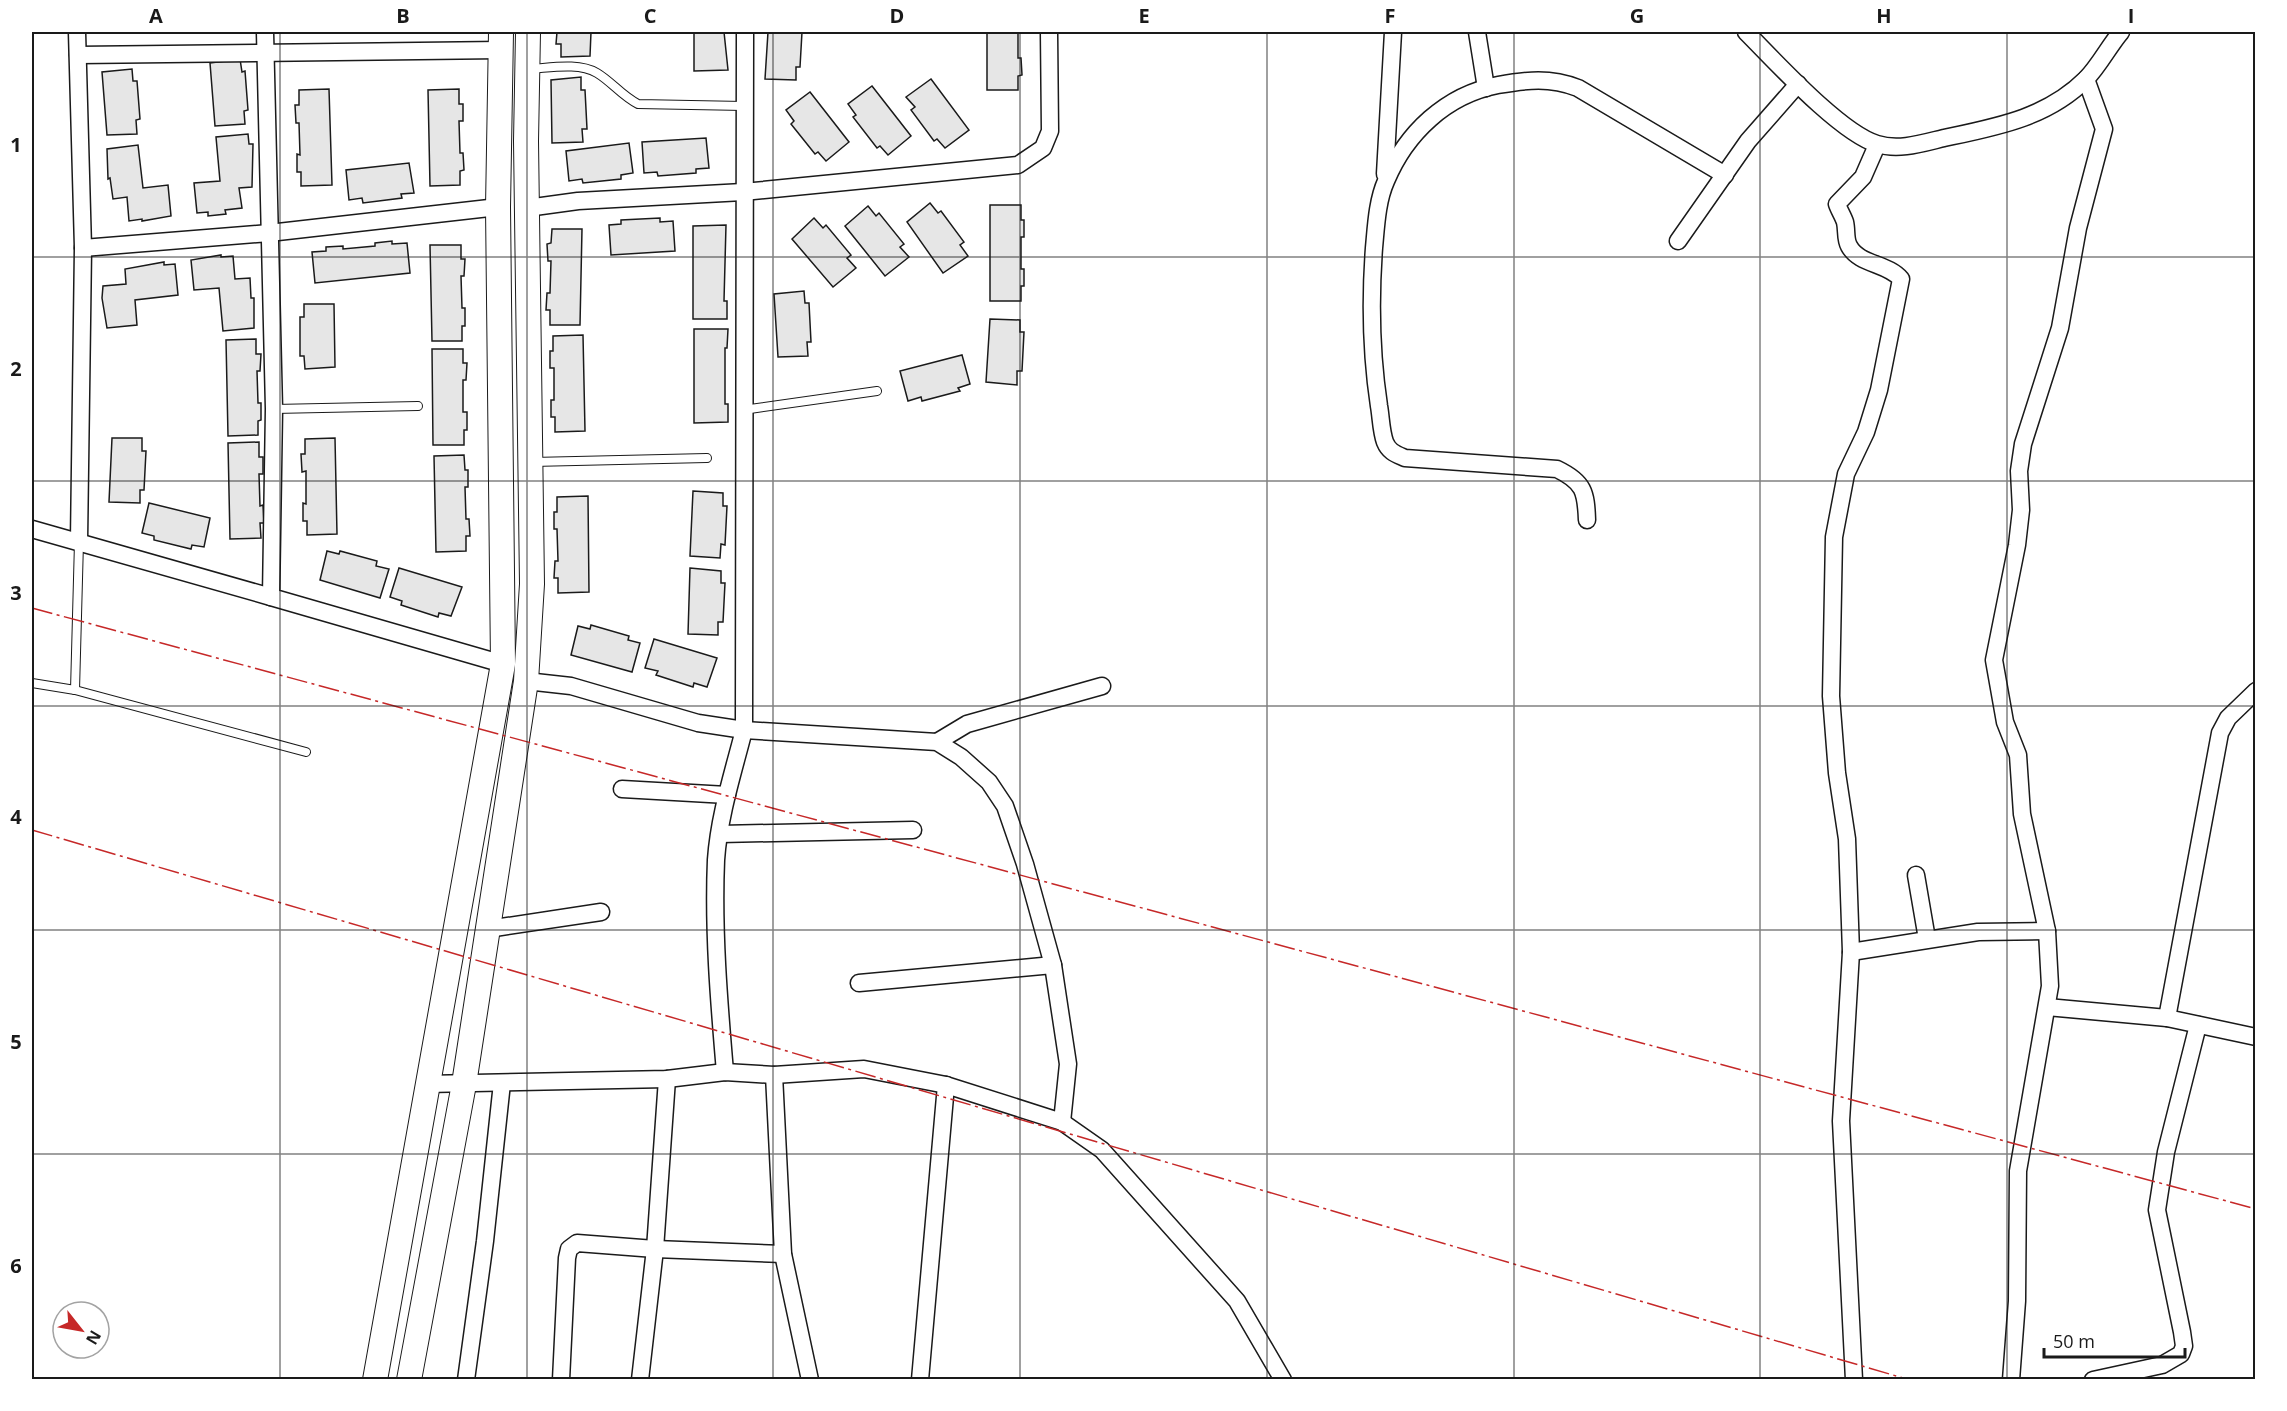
<svg xmlns="http://www.w3.org/2000/svg" width="2287" height="1411" viewBox="0 0 2287 1411" font-family="'Open Sans',sans-serif">
<style>
.building{fill:#e6e6e6;stroke:#1a1a1a;stroke-width:1.5}
.lines{fill:none;stroke-linecap:round;stroke-linejoin:round}
.lane-casing{stroke:#1a1a1a;stroke-width:10}
.street-casing{stroke:#1a1a1a;stroke-width:19}
.secondary-casing{stroke:#1a1a1a;stroke-width:26}
.lane{stroke:#fff;stroke-width:8}
.street{stroke:#fff;stroke-width:16}
.secondary{stroke:#fff;stroke-width:24}
.power{stroke:#c62828;stroke-width:1.5;stroke-dasharray:21 4.5 3 4.5;stroke-linecap:butt}
.grid{fill:none;stroke:#1a1a1a;stroke-width:1.5;stroke-opacity:0.55}
.neatline{fill:none;stroke:#1a1a1a;stroke-width:2}
.grid-label{font-size:20px;text-anchor:middle;font-weight:bold;fill:#1a1a1a}
</style>
<rect width="100%" height="100%" fill="#fff"/>
<g class="building">
<path d="M557,32H591L590,56L561,57V44H556Z"/>
<path d="M694,32H724L728,70L694,71Z"/>
<path d="M768,32H802L800,67H796V80L765,79Z"/>
<path d="M987,32H1018V58H1021L1022,75L1018,76V90H987Z"/>
<path d="M240,59L242,72L245,71L248,110L244,111L245,124L215,126L210,63Z"/>
<path d="M132,69L133,81H137L140,119L136,120L137,134L107,135L102,72Z"/>
<path d="M581,77V90H585L587,129H582L583,142L552,143L551,80Z"/>
<path d="M931,79L969,130L945,148L937,139L934,141L911,110L915,107L906,97Z"/>
<path d="M872,86L911,136L888,155L880,146L877,148L853,117L856,115L848,104Z"/>
<path d="M329,89L332,185L301,186V172H297V154L300,155L299,123H296L295,105H299V90Z"/>
<path d="M459,89V104H463V121H459L460,153H463L464,170L460,171V185L430,186L428,90Z"/>
<path d="M810,92L849,142L826,161L818,152L815,154L791,124L794,121L786,110Z"/>
<path d="M248,134L249,144H253L252,187L239,188L242,208L225,210L226,214L208,216V212L197,213L194,183L220,181L216,137Z"/>
<path d="M706,138L709,168L696,169V173L658,176L657,172L644,173L642,142Z"/>
<path d="M629,143L633,173L621,175V179L583,183L582,179L569,181L566,151Z"/>
<path d="M138,145L143,188L168,185L171,216L142,221V219L129,221L127,197L113,199L110,178L108,179L107,149Z"/>
<path d="M409,163L414,193L401,194L402,198L363,203L362,198L349,200L346,170Z"/>
<path d="M930,203L938,213L941,211L964,242L960,245L968,256L943,273L907,222Z"/>
<path d="M990,205H1021V220H1024V237H1021V269H1024V286H1021V301H990Z"/>
<path d="M868,206L876,216L879,213L904,244L900,247L909,257L885,276L845,226Z"/>
<path d="M660,218V222L673,221L675,251L611,255L609,225L621,224V220Z"/>
<path d="M814,218L823,228L826,225L851,255L847,258L856,268L833,287L792,239Z"/>
<path d="M726,225L724,301H727V319H693V226Z"/>
<path d="M552,229H582L580,325H550V310H546L547,293H550L551,261H548L547,244L551,243Z"/>
<path d="M392,241V244L407,243L410,273L315,283L312,252L326,251V247L343,246V249L375,246V243Z"/>
<path d="M430,245H461V259H465L464,276H461L462,308H465V326H462V341H432Z"/>
<path d="M221,255V257L233,256L235,279L250,278L251,298H254V328L223,331L219,288L194,290L191,260Z"/>
<path d="M164,262V265L175,264L178,295L135,300L137,325L107,328L102,298L103,286L126,284L125,269Z"/>
<path d="M804,291L805,303H809L811,342H807L808,356L778,357L774,294Z"/>
<path d="M304,304H334L335,367L305,369L304,356H300V317H304Z"/>
<path d="M990,319L1020,320V332H1024L1022,371H1017V385L986,382Z"/>
<path d="M694,329H728L727,348H725V404H728V422L694,423Z"/>
<path d="M583,335L585,431L555,432V417H551V400H554V368H550V351H553V336Z"/>
<path d="M256,339V354H261L260,371H257L258,403H261V420L258,421V435L228,436L226,340Z"/>
<path d="M432,349H463V363H467L466,380H463V412H467V430H464V445H433Z"/>
<path d="M962,355L970,384L958,388L960,391L922,401L921,397L908,401L900,371Z"/>
<path d="M112,438H142V451H146L144,490H140V503L109,502Z"/>
<path d="M335,438L337,534L307,535V521H303V503L306,504V471L302,472L301,454H305V439Z"/>
<path d="M259,442V457H263V474H259L260,506L263,505L264,523H260L261,538L230,539L228,443Z"/>
<path d="M464,455L465,470H468V487H465L466,519H469L470,536H466V551L436,552L434,456Z"/>
<path d="M693,491L723,493V506H727L725,545L721,544L720,558L690,556Z"/>
<path d="M588,496L589,592L558,593V578H554L555,561H558L557,529H554V512H557V497Z"/>
<path d="M149,503L210,518L204,547L192,545L191,549L154,540V536L142,533Z"/>
<path d="M327,551L339,554L340,551L377,561L376,566L389,569L380,598L320,580Z"/>
<path d="M399,568L462,587L451,616L439,613L438,617L401,605L402,601L390,597Z"/>
<path d="M690,568L721,571V583H725L723,622H718V635L688,634Z"/>
<path d="M591,625L629,636L628,640L640,643L632,672L571,655L578,626L590,629Z"/>
<path d="M654,639L717,658L707,687L694,683L693,687L656,675L658,671L645,668Z"/>
</g>
<g class="lines">
<defs>
<g id="lane">
<path d="M528,69C550,68 578,62 597,73C612,82 622,96 638,104L744,106"/>
<path d="M274,409L418,406"/>
<path d="M743,410L877,391"/>
<path d="M532,462L707,458"/>
<path d="M32,683L75,690L306,752"/>
<path d="M75,690L79,542"/>
</g>
<g id="street">
<path d="M77,32L83,248L79,541"/>
<path d="M265,32L274,409L271,597L503,664"/>
<path d="M1477,32L1486,88"/>
<path d="M1746,32C1774,60 1840,133 1877,144C1899,151 1923,143 1944,138C1996,127 2047,118 2086,79C2099,66 2109,46 2121,32"/>
<path d="M78,55L501,50"/>
<path d="M1385,174L1393,32"/>
<path d="M527,208L578,201L743,192L1018,165L1043,148L1050,131L1049,32"/>
<path d="M1678,241L1748,141L1798,84"/>
<path d="M83,248L269,233L498,207"/>
<path d="M1587,520C1586,492 1584,482 1557,469L1405,458C1396,454 1389,452 1385,442C1381,431 1381,417 1379,406C1371,353 1370,302 1374,248C1376,227 1377,201 1386,181C1406,133 1446,95 1498,85C1527,80 1550,77 1578,88L1725,175"/>
<path d="M32,529L271,597"/>
<path d="M526,681L571,686L698,723L744,730L937,742L961,757L989,782L1005,806L1025,864L1053,965L1068,1064L1062,1122"/>
<path d="M937,742L967,724L1102,686"/>
<path d="M622,789L727,795"/>
<path d="M720,834L913,830"/>
<path d="M1916,875L1927,939"/>
<path d="M488,929L601,912"/>
<path d="M1851,952L1978,932L2047,931"/>
<path d="M859,983L1053,965"/>
<path d="M2047,1007L2167,1018L2256,1037"/>
<path d="M2167,1018L2220,733L2228,718L2256,691"/>
<path d="M725,1072C719,1002 713,930 716,860C719,816 733,773 744,730L745,32"/>
<path d="M774,1075L783,1254L810,1380"/>
<path d="M426,1084L667,1079L725,1072L774,1075L864,1069L946,1085L1062,1122L1102,1150L1237,1301L1283,1380"/>
<path d="M466,1380L485,1241L502,1083"/>
<path d="M561,1380L567,1258L569,1249L577,1243L655,1249L783,1254"/>
<path d="M640,1380L655,1249L667,1079"/>
<path d="M920,1380L946,1085"/>
<path d="M1854,1380L1841,1121L1851,952L1847,839L1837,773L1831,696L1834,537L1846,474L1866,432L1879,390L1901,279C1888,263 1859,265 1849,246C1845,239 1847,230 1845,222C1843,216 1839,210 1837,204L1863,177L1877,145"/>
<path d="M2011,1380L2017,1301L2018,1171L2050,986L2047,931L2022,814L2018,755L2005,722L1994,660L2017,545L2021,510L2019,471L2023,444L2060,328L2078,228L2104,129L2086,79"/>
<path d="M2093,1380L2162,1365L2181,1354L2184,1346L2182,1332L2157,1210L2166,1152L2198,1025"/>
</g>
<g id="secondary">
<path d="M375,1380L503,664L498,207L501,32"/>
<path d="M409,1380L464,1084L526,681L532,584L526,141L528,32"/>
</g>
</defs>
<use href="#lane" class="lane-casing"/>
<use href="#street" class="street-casing"/>
<use href="#secondary" class="secondary-casing"/>
<use href="#lane" class="lane"/>
<use href="#street" class="street"/>
<use href="#secondary" class="secondary"/>
<g class="power">
<path d="M32,608L2256,1209"/>
<path d="M32,830L1910,1380"/>
</g>
</g>
<path class="grid" d="M280,32V1380M527,32V1380M773,32V1380M1020,32V1380M1267,32V1380M1514,32V1380M1760,32V1380M2007,32V1380M32,257H2256M32,481H2256M32,706H2256M32,930H2256M32,1154H2256"/>
<rect width="2287" height="1411" fill="none" stroke="#ffffff" stroke-width="66"/>
<g transform="translate(81 1330) rotate(121)"><circle r="28" fill="#ffffff" stroke="#a3a3a3" stroke-width="1.5"/>
<path d="M0-4.5L10 22L0 15L-10 22Z" fill="#c62828"/>
<text y="-9" font-size="16" font-weight="bold" text-anchor="middle" fill="#1a1a1a">N</text>
</g>
<path d="M2044 1348v9h141v-9" fill="none" stroke="#1a1a1a" stroke-width="3"/>
<text x="2053" y="1348" font-size="18" fill="#1a1a1a" stroke="#ffffff" stroke-width="4.5" paint-order="stroke">50 m</text>
<rect x="33" y="33" width="2221" height="1345" class="neatline"/>
<g class="grid-label">
<text x="156" y="23">A</text>
<text x="403" y="23">B</text>
<text x="650" y="23">C</text>
<text x="897" y="23">D</text>
<text x="1144" y="23">E</text>
<text x="1390" y="23">F</text>
<text x="1637" y="23">G</text>
<text x="1884" y="23">H</text>
<text x="2131" y="23">I</text>
<text x="16" y="152">1</text>
<text x="16" y="376">2</text>
<text x="16" y="600">3</text>
<text x="16" y="824">4</text>
<text x="16" y="1049">5</text>
<text x="16" y="1273">6</text>
</g>
</svg>
